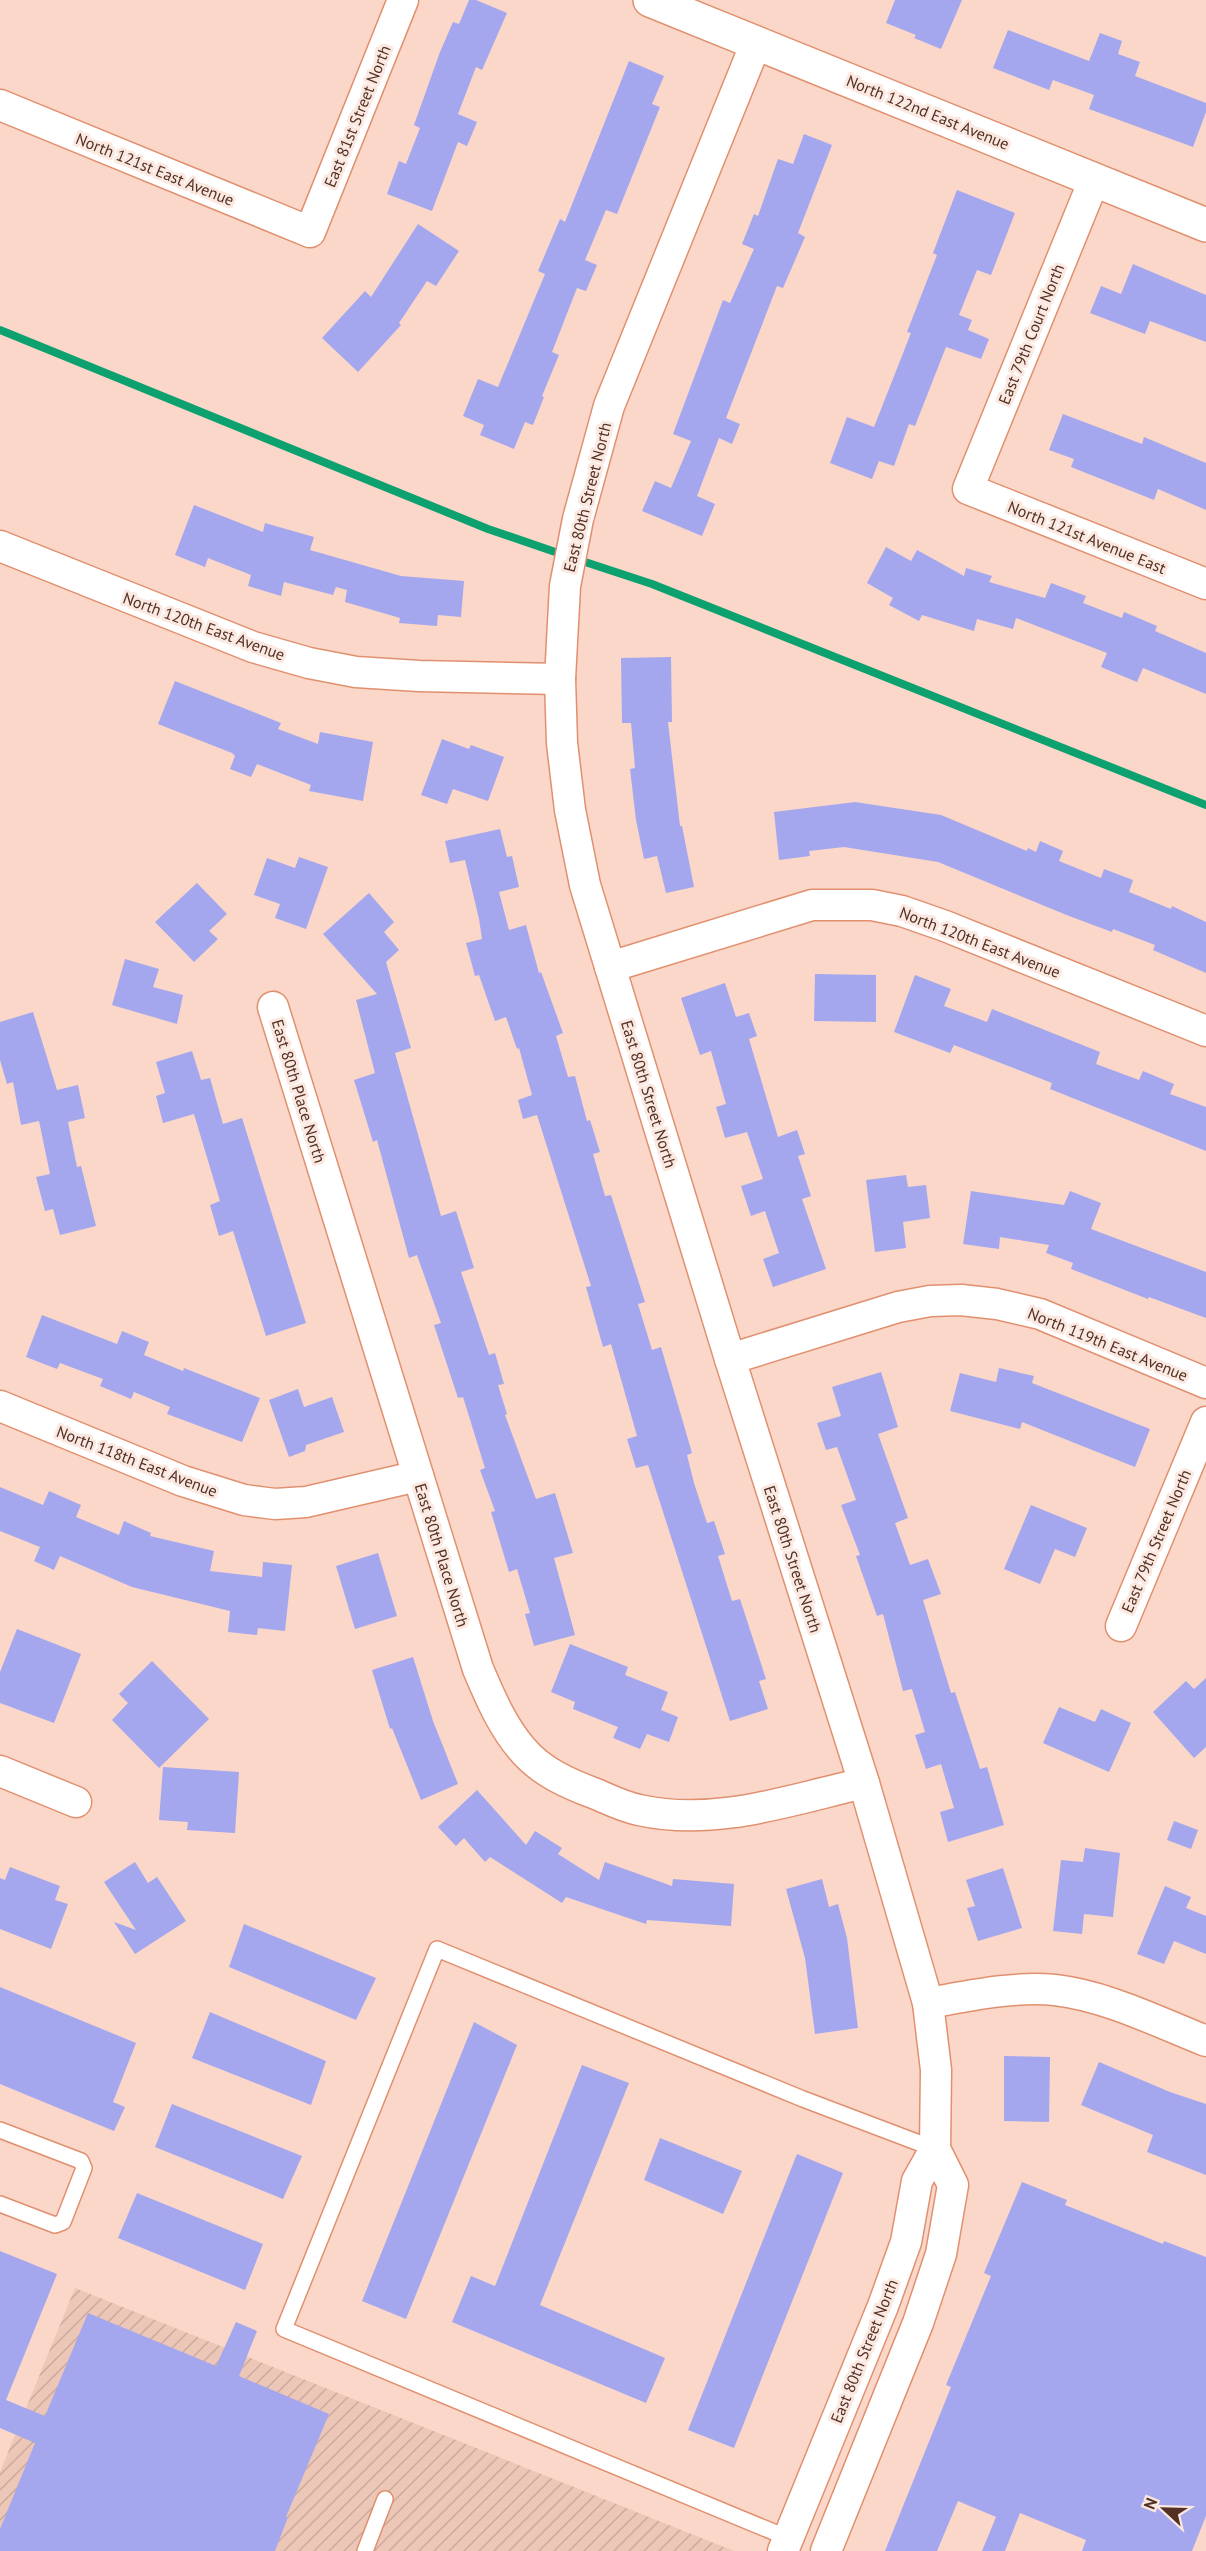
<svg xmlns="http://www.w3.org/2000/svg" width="1206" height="2551" viewBox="0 0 1206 2551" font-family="'PT Sans',sans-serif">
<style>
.industrial{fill:url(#industrial-furrows)}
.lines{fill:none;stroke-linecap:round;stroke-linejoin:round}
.stream{stroke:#0ca16f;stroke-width:8}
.building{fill:#a5a7ee}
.service-casing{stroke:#e1906f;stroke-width:18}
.minor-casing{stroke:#e1906f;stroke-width:33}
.tertiary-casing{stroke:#e1906f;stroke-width:36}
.service{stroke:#fff;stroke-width:15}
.minor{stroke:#fff;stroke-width:30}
.tertiary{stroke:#fff;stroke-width:33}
.labels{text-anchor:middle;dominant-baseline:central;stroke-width:6;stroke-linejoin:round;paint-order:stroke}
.street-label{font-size:16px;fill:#523023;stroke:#fae8e1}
</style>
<defs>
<pattern id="industrial-furrows" width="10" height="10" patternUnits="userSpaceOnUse" patternTransform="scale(1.5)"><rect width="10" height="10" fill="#ecc6b7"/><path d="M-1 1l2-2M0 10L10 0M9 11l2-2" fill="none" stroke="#ccaa9d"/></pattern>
</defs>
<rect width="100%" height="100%" fill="#fad7c9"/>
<path class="industrial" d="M75,2288L734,2551H0V2472Z"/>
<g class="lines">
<g class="stream">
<path d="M0,330L488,529L564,555"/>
<path d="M576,559L652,584L1206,805"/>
</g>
</g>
<g class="building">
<path d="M469,0H476L507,13L482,70L476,67L458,114L477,122L467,146L458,142L432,211L387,194L399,161L406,164L420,128L414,125L440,52L453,22L459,24Z"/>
<path d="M895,0H962L941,49L914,38L916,35L886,23Z"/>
<path d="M1008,30L1089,61L1100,33L1122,41L1118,54L1140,62L1135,76L1206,103V112L1193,147L1089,109L1094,95L1053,80L1049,90L993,68Z"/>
<path d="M629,61L664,76L652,104L660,107L617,214L606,210L585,260L597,265L586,291L577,288L552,352L559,355L542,396L544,397L533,425L525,422L514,449L480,435L484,425L463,416L478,379L498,387L545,274L538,271L560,219L565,222Z"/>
<path d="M804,134L832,145L798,233L805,237L783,288L777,286L726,418L740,424L732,444L719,438L697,496L715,504L702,536L642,511L655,481L671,488L691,441L673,434L723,300L730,303L754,249L742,244L754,214L758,216L778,159L793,164Z"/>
<path d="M957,190L1015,213L991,275L977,270L959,315L972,320L968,330L989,339L981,359L946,347L915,426L909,424L894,466L879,461L872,479L830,463L847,417L874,427L911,333L907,332L937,255L933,253Z"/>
<path d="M418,224L459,251L436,286L427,281L399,323L401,325L358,372L322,338L365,291L371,297Z"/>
<path d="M1133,264L1206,295V342L1150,321L1145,334L1090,313L1101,286L1121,294Z"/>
<path d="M1063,414L1142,444L1144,437L1206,463V510L1158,489L1154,500L1071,467L1074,459L1049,450Z"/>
<path d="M194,505L263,532L265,523L314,537L310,550L401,576L464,581L461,617L438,615L437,626L399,623L400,618L345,602L347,590L336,587L333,595L284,582L281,596L248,586L251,575L208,558L205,567L175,555Z"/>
<path d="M886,547L911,561L917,550L964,576L966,568L992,576L989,582L1045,598L1051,583L1086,596L1083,603L1122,618L1124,612L1157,626L1155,631L1206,653V694L1143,668L1137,682L1101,667L1107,653L1016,618L1013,629L977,619L974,631L922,615L919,621L889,605L893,598L867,583Z"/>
<path d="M671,657L672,722H668L680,826H682L694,887L666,893L657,856L644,859L636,820L630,769L635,768L631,723H622L621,658Z"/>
<path d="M175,681L281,723L278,729L318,744L320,732L373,742L363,801L309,791L311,785L257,764L251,777L230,769L235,756L232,753L158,724Z"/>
<path d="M442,739L469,749L471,745L504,757L488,801L453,789L447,804L421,795Z"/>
<path d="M855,802L941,815L1027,851L1028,848L1036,852L1040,841L1063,851L1059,861L1101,878L1104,869L1133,880L1129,892L1171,909L1172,906L1206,922V973L1153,950L1155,945L1113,929L1112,932L1069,916L938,862L844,847L809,851L810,856L779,860L774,812Z"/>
<path d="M500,829L507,857L512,856L519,887L499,892L509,930L526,925L539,973L541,972L563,1033L556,1036L568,1077L575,1076L587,1121L590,1120L600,1152L593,1154L605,1196L611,1195L645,1302L638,1304L652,1350L661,1347L683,1422L692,1453L687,1455L694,1483L707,1523L714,1521L725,1554L718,1556L732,1601L740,1599L766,1679L759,1681L768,1709L730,1721L648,1465L636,1468L627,1439L637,1436L611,1344L603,1347L586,1287L591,1286L537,1115L523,1119L518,1100L532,1095L519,1048L517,1049L506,1017L495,1021L479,975L475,976L466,943L482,939L479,919L465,860L450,863L445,841Z"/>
<path d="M299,857L328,867L306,929L275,918L280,904L254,895L267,858L295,868Z"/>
<path d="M197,883L227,914L209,931L218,939L194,962L155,922Z"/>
<path d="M369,893L394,922L384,932L399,950L386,962L411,1048L395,1053L441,1216L456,1211L474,1268L461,1272L489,1355L495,1353L504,1384L498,1385L507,1414L505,1415L536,1499L555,1493L573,1553L554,1558L575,1635L534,1646L525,1614L530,1613L517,1569L509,1572L491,1512L495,1511L480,1470L485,1468L463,1397L458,1398L434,1325L441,1323L417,1255L409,1258L377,1140L373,1142L354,1080L375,1073L356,1000L377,994L323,934Z"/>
<path d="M125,959L159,969L153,987L183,995L177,1024L112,1005Z"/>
<path d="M815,974L876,975V1022L814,1021Z"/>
<path d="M915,975L951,989L944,1006L987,1022L992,1009L1100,1052L1096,1064L1139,1080L1143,1071L1174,1084L1170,1094L1206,1107V1151L1050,1089L1052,1083L954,1045L950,1053L894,1032Z"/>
<path d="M725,983L736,1017L749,1013L757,1036L749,1039L778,1137L797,1130L805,1154L798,1156L811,1196L802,1199L826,1269L773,1287L763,1259L779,1253L765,1211L751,1216L741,1186L763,1179L747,1132L725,1138L716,1107L726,1104L711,1051L700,1055L681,998Z"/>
<path d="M33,1012L57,1090L78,1085L85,1118L68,1122L77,1167L81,1166L96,1226L60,1235L53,1209L45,1211L36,1177L50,1174L39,1121L21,1125L13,1082L7,1084L0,1060V1022Z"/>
<path d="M192,1051L201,1080L210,1078L223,1124L242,1118L306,1323L266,1336L233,1231L219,1236L210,1205L220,1201L194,1114L163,1123L156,1096L165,1093L156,1062Z"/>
<path d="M906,1175L908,1187L926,1185L930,1218L903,1222L906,1248L875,1252L866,1180Z"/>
<path d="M971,1191L1064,1205L1070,1191L1101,1203L1091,1229L1206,1272V1318L1149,1297L1148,1299L1071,1269L1073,1263L1046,1253L1049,1245L1000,1237L999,1249L963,1244Z"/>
<path d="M42,1315L117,1344L122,1331L149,1342L144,1355L183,1371L184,1368L260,1398L242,1442L167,1414L170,1407L134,1392L131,1399L100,1386L103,1379L60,1363L57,1369L26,1357Z"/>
<path d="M999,1368L1034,1376L1032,1383L1150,1429L1135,1467L1022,1422L1020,1429L950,1411L960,1373L996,1382Z"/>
<path d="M881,1372L898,1427L878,1434L908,1518L895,1523L910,1565L928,1559L941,1594L923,1600L951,1693L955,1692L980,1769L987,1767L1004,1825L948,1842L940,1812L954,1808L941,1764L926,1769L915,1735L925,1732L912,1689L903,1691L883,1614L877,1616L856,1556L860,1555L841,1505L856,1500L837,1447L826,1450L817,1423L841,1416L832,1387Z"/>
<path d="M298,1389L304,1407L332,1397L344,1432L306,1445L305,1451L289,1457L269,1400Z"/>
<path d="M0,1487L43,1505L49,1491L81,1505L76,1517L119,1535L124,1521L151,1533L150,1536L214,1551L210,1571L262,1577L263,1562L292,1565L285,1631L258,1628L257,1635L228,1632L230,1611L132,1587L60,1556L54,1570L34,1561L40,1547L0,1531Z"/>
<path d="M1031,1505L1087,1528L1075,1557L1055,1549L1040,1584L1004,1569Z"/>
<path d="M378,1553L397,1616L355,1629L336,1566Z"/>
<path d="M17,1629L81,1654L54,1723L0,1703V1672Z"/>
<path d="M570,1644L628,1667L625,1675L668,1692L661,1710L678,1717L669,1742L647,1734L640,1749L613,1738L618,1727L573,1709L575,1702L551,1692Z"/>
<path d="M413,1657L433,1721L458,1784L421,1800L392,1728L390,1729L372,1670Z"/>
<path d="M152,1661L209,1719L159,1768L112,1720L128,1703L119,1694Z"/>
<path d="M1206,1678V1747L1194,1758L1153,1712L1186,1681L1194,1689Z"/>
<path d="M1059,1707L1095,1722L1101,1709L1131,1723L1109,1772L1043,1743Z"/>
<path d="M163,1767L239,1772L235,1833L187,1830L188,1822L159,1820Z"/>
<path d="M477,1790L526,1845L535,1831L562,1848L558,1854L599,1880L605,1862L672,1886L673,1879L734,1884L731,1926L647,1920L646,1924L566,1897L562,1903L490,1857L485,1862L464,1838L456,1846L438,1827Z"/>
<path d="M1174,1821L1198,1830L1191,1849L1167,1840Z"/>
<path d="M1085,1848L1120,1853L1113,1917L1084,1914L1082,1934L1053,1931L1061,1860L1083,1862Z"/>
<path d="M135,1862L148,1883L157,1877L186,1921L135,1954L114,1922L136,1930L104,1882Z"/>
<path d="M10,1867L60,1886L55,1900L68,1904L51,1949L0,1929V1878L5,1880Z"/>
<path d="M1003,1868L1022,1928L978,1941L967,1908L975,1906L966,1880Z"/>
<path d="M822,1879L829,1907L838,1904L847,1938L858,2028L815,2034L805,1958L786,1889Z"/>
<path d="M1165,1886L1191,1897L1186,1908L1206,1916V1954L1174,1941L1164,1964L1137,1954Z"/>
<path d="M244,1924L376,1978L356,2020L229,1967Z"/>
<path d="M0,1987L136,2043L113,2102L125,2107L114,2131L0,2084Z"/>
<path d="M210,2012L326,2061L311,2105L192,2058Z"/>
<path d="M474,2022L517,2045L406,2319L362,2301Z"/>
<path d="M1004,2056L1050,2057L1049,2122L1004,2121Z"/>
<path d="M1099,2062L1170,2092L1206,2104V2175L1147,2152L1153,2135L1081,2105Z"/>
<path d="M582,2065L629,2083L540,2305L665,2358L646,2403L452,2322L471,2276L495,2286Z"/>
<path d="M172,2104L302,2156L283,2199L155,2147Z"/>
<path d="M660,2138L742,2171L723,2214L644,2180Z"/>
<path d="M797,2154L843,2173L734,2448L688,2430Z"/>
<path d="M1022,2182L1067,2200L1065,2205L1163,2244L1164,2241L1206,2257V2516L1192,2551H1082L1086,2540L1020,2513L1005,2551H982L996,2517L958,2501L937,2551H885L951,2387L946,2385L991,2276L984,2273Z"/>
<path d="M137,2193L263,2244L245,2290L118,2238Z"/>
<path d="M0,2251L57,2274L6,2400L45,2416L88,2313L216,2366L236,2322L257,2331L239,2376L329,2414L286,2517H288L275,2551H0V2529L35,2443L0,2428Z"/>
</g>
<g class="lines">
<defs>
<g id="service">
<path d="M0,2130L81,2161L84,2168L63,2222L55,2225L0,2204"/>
<path d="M788,2538L284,2329L437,1949L803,2099L935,2149"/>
<path d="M365,2551L385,2499"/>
</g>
<g id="minor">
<path d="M756,43L609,406L578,519L565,586L560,679L562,743L570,810L585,885L730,1359L864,1783L928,2003L936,2070L935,2149L953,2185L941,2254L918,2323L826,2551"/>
<path d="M0,105L310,232L403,0"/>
<path d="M1094,180L968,489L1206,584"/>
<path d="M0,546L253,647L309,663L356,672L419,676L560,679"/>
<path d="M610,967L812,905H872L902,911L945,926L1206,1031"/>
<path d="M273,1007L478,1669C490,1697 502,1726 522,1749C541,1772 569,1784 596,1794C610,1800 624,1807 639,1810C715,1827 790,1800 864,1783"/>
<path d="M730,1359L898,1307L930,1301L961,1300L997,1304L1040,1314L1206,1383"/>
<path d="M0,1406L183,1481L244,1500L275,1504L306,1502L418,1476"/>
<path d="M1121,1626L1206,1422"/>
<path d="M0,1771L76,1802"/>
<path d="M928,2003C969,1996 1013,1986 1055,1990C1107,1996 1158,2022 1206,2041"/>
<path d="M783,2551L883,2306L906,2242L917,2181L935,2149"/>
</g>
<path id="tertiary" d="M650,0L1206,225"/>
</defs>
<use href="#service" class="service-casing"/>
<use href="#minor" class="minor-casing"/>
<use href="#tertiary" class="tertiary-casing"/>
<use href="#service" class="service"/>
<use href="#minor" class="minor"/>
<use href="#tertiary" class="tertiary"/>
</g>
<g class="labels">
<g class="street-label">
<text transform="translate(928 112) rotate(22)">North 122nd East Avenue</text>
<text transform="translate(357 116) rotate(-68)">East 81st Street North</text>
<text transform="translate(155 169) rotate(22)">North 121st East Avenue</text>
<text transform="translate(1031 334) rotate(-68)">East 79th Court North</text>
<text transform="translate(587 497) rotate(-76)">East 80th Street North</text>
<text transform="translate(1087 537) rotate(22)">North 121st Avenue East</text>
<text transform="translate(204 626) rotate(20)">North 120th East Avenue</text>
<text transform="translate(980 942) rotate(21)">North 120th East Avenue</text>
<text transform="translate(299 1091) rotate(73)">East 80th Place North</text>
<text transform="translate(649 1094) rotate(73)">East 80th Street North</text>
<text transform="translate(1108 1344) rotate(22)">North 119th East Avenue</text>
<text transform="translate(137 1461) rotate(21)">North 118th East Avenue</text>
<text transform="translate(1156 1541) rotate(-67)">East 79th Street North</text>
<text transform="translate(442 1555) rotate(73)">East 80th Place North</text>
<text transform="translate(793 1559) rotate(72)">East 80th Street North</text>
<text transform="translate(864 2351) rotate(-68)">East 80th Street North</text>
</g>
</g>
<g transform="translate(1164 2509) rotate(292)" stroke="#fae8e1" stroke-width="4.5" paint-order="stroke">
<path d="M0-4.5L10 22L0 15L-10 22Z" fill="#523023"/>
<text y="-9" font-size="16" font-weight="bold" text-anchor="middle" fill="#523023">N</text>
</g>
</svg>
